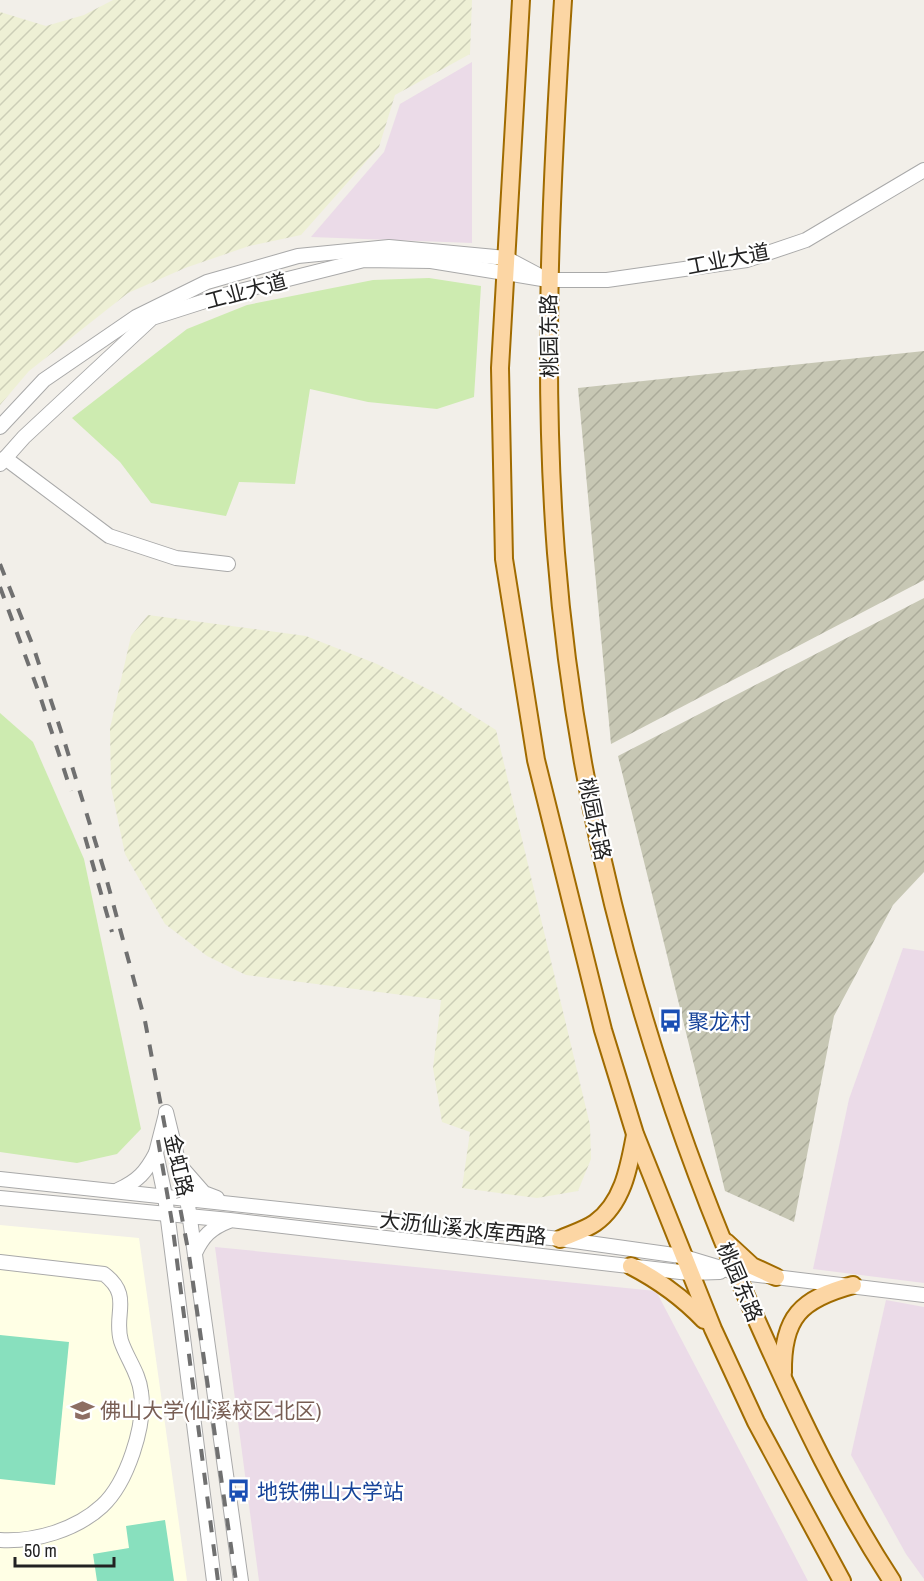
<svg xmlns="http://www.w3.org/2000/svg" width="924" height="1581" viewBox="0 0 924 1581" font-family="'Archivo Narrow','Noto Sans SC',sans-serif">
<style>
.industrial{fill:#ebdbe8}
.education{fill:#ffffe5}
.construction{fill:url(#construction-furrows)}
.farmland{fill:url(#farmland-furrows)}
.grass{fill:#cdebb0}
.pitch{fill:#88e0be}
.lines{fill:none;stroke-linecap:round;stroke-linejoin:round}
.minor-casing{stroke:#a9a9a9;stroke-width:16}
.major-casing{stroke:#a06b00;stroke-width:20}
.minor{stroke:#fff;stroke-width:14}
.major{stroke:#fcd6a4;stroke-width:16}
.rail{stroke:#707070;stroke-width:4;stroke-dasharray:12 12;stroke-linecap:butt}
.labels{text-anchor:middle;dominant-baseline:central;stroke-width:4.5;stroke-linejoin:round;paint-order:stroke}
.street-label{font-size:21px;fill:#222;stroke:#fff}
.transit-label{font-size:21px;fill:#164399;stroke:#fff;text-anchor:start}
.education-label{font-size:21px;fill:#785e54;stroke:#fff;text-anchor:start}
</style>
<defs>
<pattern id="construction-furrows" width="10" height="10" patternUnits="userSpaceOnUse" patternTransform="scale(1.5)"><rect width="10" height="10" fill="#c7c7b4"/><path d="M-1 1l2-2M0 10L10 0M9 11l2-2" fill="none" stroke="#abab9a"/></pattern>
<pattern id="farmland-furrows" width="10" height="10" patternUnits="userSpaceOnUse" patternTransform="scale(1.5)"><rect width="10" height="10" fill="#eef0d5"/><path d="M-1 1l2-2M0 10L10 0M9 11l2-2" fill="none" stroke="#ccceb7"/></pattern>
</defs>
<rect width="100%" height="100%" fill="#f2efe9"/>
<g class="industrial">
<path d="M472,62V243L311,237L384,152L400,104Z"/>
<path d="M903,948L924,951V1283L813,1269L849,1099Z"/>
<path d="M215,1247L656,1291L808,1581H259Z"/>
<path d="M886,1300L924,1307V1579L906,1554L851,1455Z"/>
</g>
<path class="education" d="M0,1225L139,1238L187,1581H0Z"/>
<g class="construction">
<path d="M924,351V580L611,744L578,388Z"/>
<path d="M924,598V872L893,905L834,1016L794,1222L725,1191L618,756Z"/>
</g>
<g class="farmland">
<path d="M113,0H472L470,54L395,95L379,147L301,235L249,246L185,268L128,293L29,371L0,405V12L46,26L84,15Z"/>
<path d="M148,615L306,636L377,664L442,696L496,730L590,1125L591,1159L578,1191L537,1198L462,1188L470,1132L442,1122L433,1068L441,1000L246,975L207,956L165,924L125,854L111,787L110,728L131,636Z"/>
</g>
<g class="grass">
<path d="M429,278L481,286L474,397L437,409L368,402L310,389L295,484L239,482L226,516L151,503L120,462L72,418L187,329L247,305L373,280Z"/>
<path d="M0,713L33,742L84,859L141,1129L117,1154L77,1163L0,1152Z"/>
</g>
<g class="pitch">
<path d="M0,1335L69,1342L55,1485L0,1479Z"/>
<path d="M165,1520L174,1581H97L93,1554L129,1548L126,1526Z"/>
</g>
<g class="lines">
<defs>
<g id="minor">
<path d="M0,427L44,380L136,317L207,282L298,256L389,247L506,258L538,275"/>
<path d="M5,458L109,536L176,558L228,564"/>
<path d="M0,464L24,437L152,318L224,295L364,260L431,261L548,280H607L747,260L806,240L924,170"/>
<path d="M166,1112L187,1198L241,1581"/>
<path d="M166,1114L156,1153L165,1196L214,1581"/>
<path d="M183,1169L204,1193L217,1198"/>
<path d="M0,1179L560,1239L681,1256L734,1272L924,1295"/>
<path d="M118,1190C138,1181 146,1172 156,1153"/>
<path d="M0,1198L230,1220L689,1273L720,1272"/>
<path d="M195,1253C203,1236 211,1228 229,1221"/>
<path d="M0,1262L104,1274C133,1296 113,1314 121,1341C127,1359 139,1373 141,1392C146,1425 127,1483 102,1506C76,1530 35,1542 0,1540"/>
</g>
<g id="major">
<path d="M521,0L500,368L504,559L536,760L603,1030L635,1134L713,1329L756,1422L842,1581"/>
<path d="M563,0C551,184 542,369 556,553C577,822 651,1087 762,1332C800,1417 841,1503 892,1581"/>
<path d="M560,1239C571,1234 585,1230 595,1223C623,1203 629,1167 635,1135"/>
<path d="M726,1242L752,1266L776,1277"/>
<path d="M631,1266C660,1281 682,1297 704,1320"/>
<path d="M783,1373C782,1317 801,1299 853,1285"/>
</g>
</defs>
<use href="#minor" class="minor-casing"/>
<use href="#major" class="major-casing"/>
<use href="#minor" class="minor"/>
<use href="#major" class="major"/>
<g class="rail">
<path d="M0,564L33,646L63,737L104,870L145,1021L189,1255L236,1581"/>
<path d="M0,587L39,693L71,791"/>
<path d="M85,837L112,932"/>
<path d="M158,1140L172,1222L218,1581"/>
</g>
</g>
<defs>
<symbol id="bus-bare" viewBox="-9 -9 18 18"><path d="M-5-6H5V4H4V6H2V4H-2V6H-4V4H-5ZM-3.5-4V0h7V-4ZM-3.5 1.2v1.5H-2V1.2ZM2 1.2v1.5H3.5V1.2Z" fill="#1a4fb4" stroke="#fff" stroke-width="2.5" paint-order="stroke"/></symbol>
<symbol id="university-bare" viewBox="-9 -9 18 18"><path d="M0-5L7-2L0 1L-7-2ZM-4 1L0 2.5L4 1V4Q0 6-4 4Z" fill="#8d6e63" stroke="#fff" stroke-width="2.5" paint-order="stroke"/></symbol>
</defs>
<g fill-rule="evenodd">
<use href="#bus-bare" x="654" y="1004" width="33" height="33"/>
<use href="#university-bare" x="66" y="1394" width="33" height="33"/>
<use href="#bus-bare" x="222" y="1474" width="33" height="33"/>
</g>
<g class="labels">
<g class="street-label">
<text transform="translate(728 259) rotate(-11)">工业大道</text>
<text transform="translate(246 291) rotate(-15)">工业大道</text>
<text transform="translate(549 336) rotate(-91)">桃园东路</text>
<text transform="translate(595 819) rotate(78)">桃园东路</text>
<text transform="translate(179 1165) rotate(77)">金虹路</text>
<text transform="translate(463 1228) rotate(6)">大沥仙溪水库西路</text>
<text transform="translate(740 1282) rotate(67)">桃园东路</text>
</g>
<g class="transit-label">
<text x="688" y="1021">聚龙村</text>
<text x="257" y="1491">地铁佛山大学站</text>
</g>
<g class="education-label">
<text x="100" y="1410">佛山大学(仙溪校区北区)</text>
</g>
</g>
<path d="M15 1557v9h99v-9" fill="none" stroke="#222222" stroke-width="3"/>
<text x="24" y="1557" font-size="18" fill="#222222" stroke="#ffffff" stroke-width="4.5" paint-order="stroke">50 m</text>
</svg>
